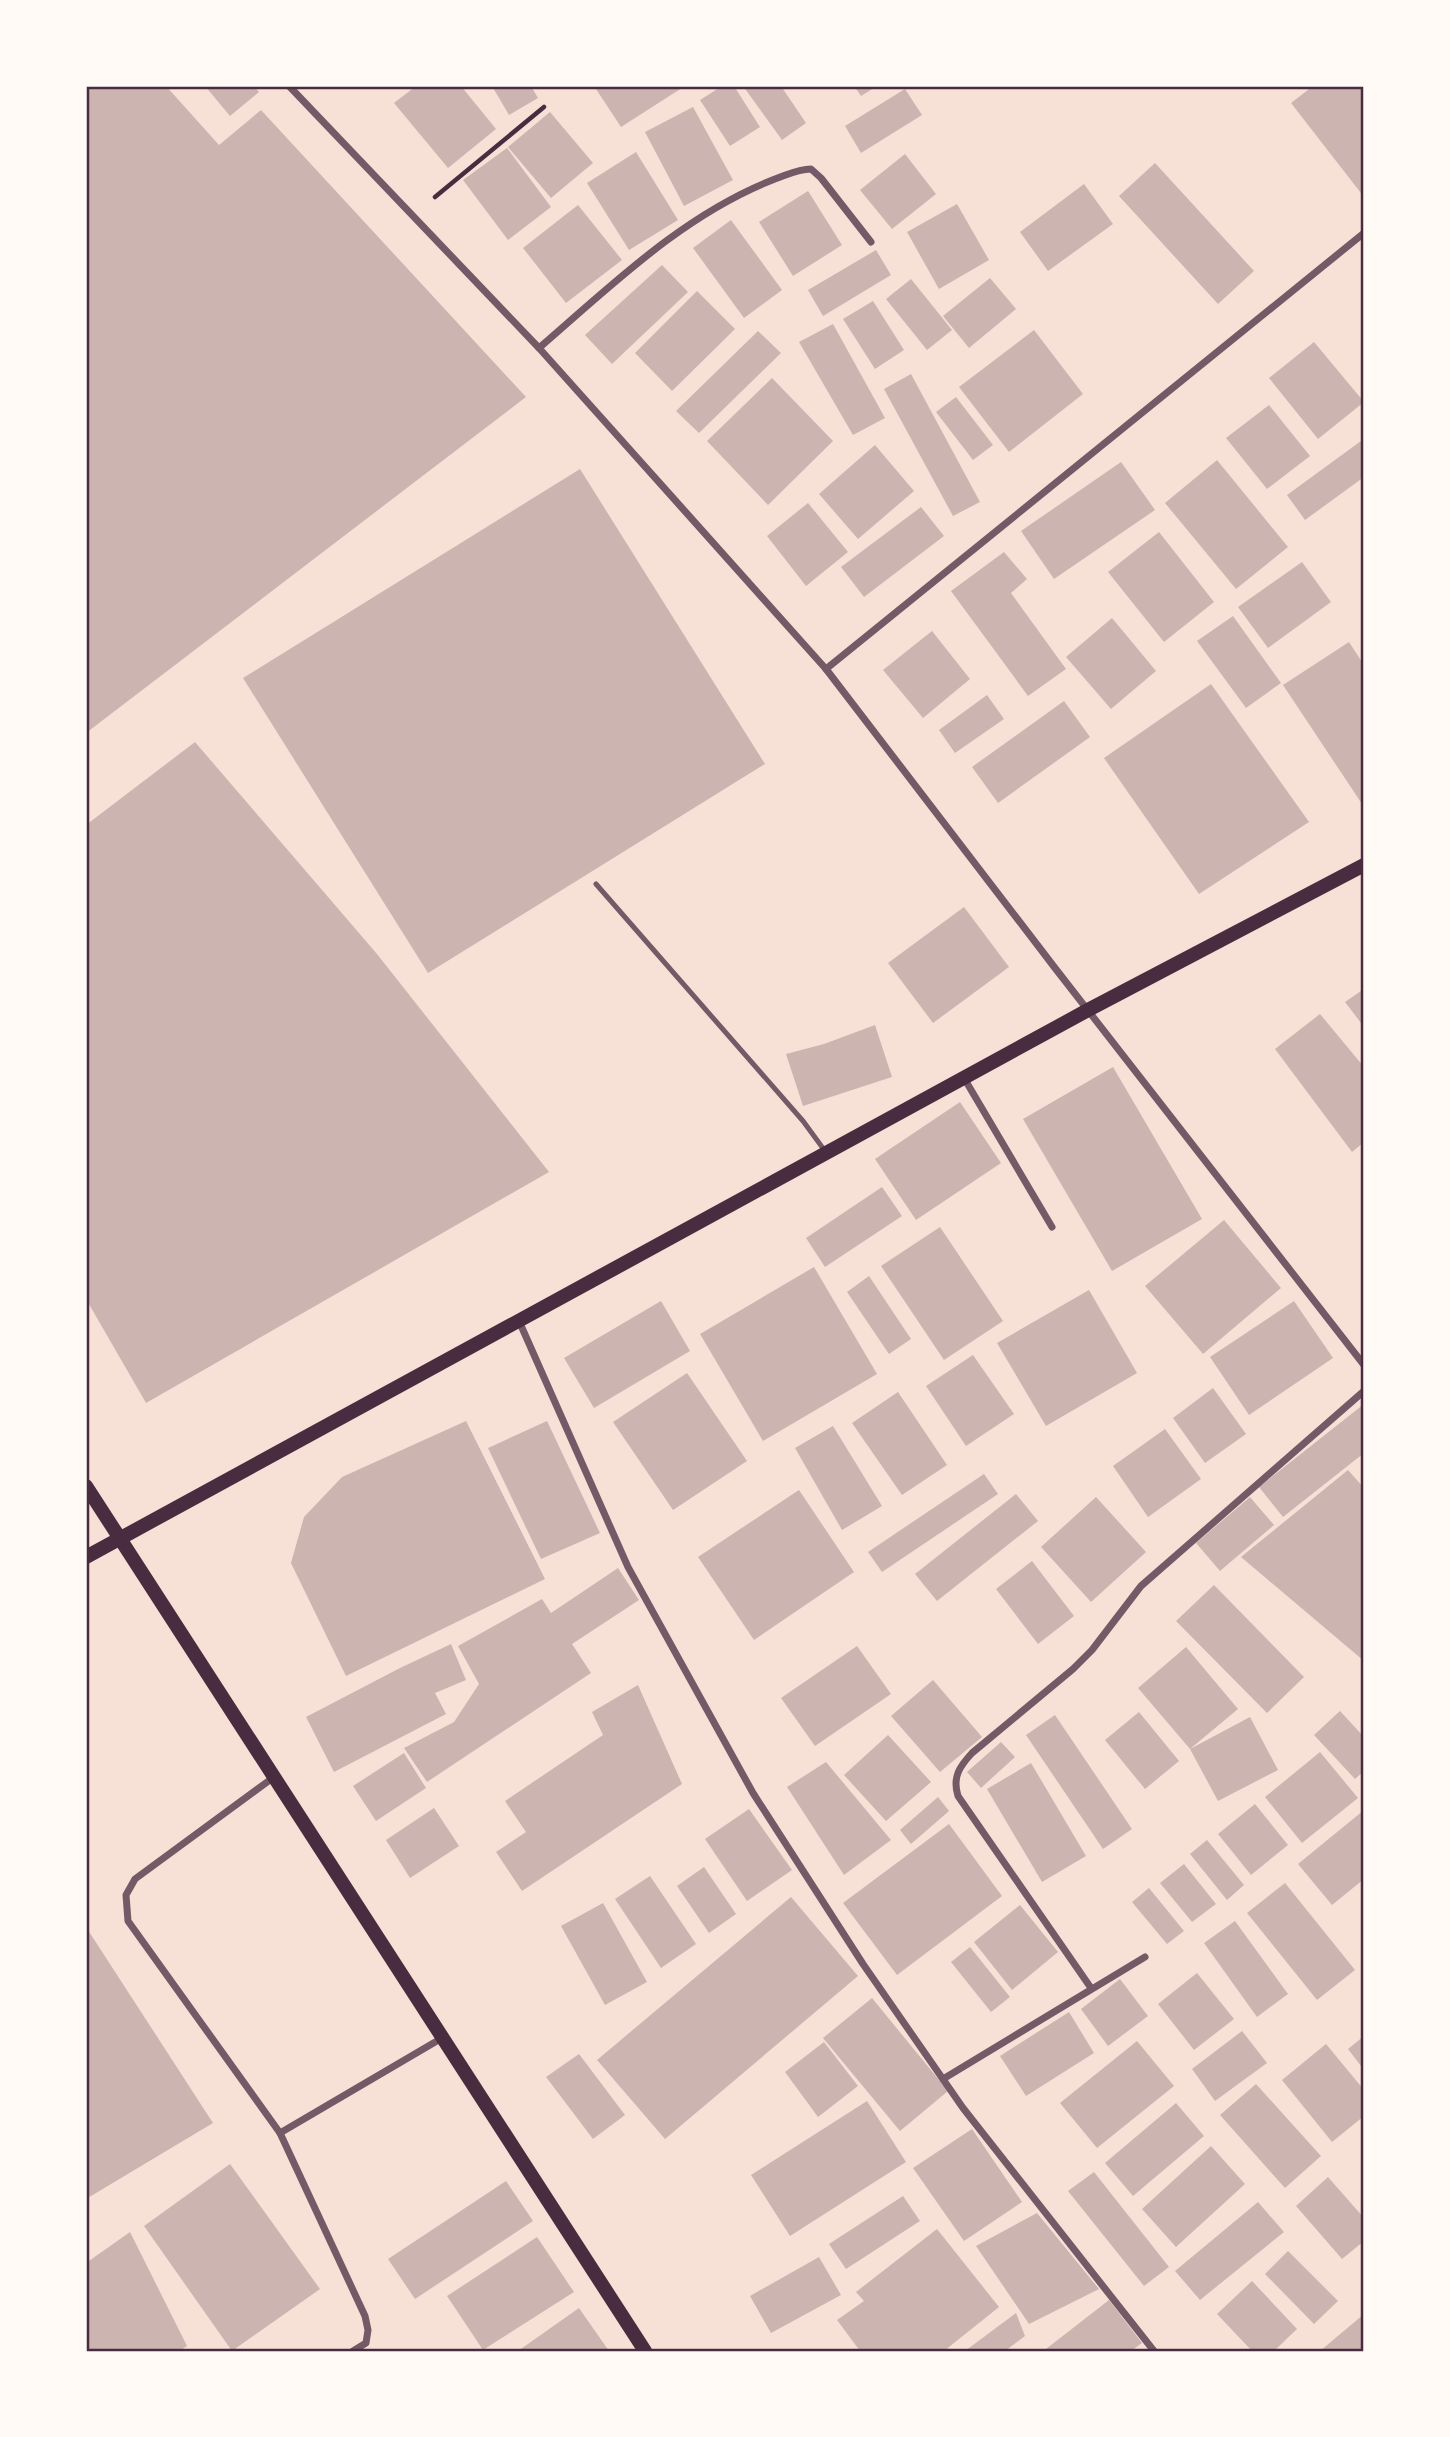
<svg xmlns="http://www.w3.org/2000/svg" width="1450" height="2437" viewBox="0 0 1450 2437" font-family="'Alegreya Sans',sans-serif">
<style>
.building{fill:#ccb4b1}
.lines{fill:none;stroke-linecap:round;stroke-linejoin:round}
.path{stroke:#4a2c40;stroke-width:4.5}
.service{stroke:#755966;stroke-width:5}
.minor{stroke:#755966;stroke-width:7}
.secondary{stroke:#4a2c40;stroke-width:14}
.neatline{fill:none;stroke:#4a2c40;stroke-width:2.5}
</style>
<rect width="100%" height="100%" fill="#f7e1d7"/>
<g class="building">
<path d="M86,86H166L219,145L261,110L526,397L86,733Z"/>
<path d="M205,86H254L259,92L230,116Z"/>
<path d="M416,86H461L496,129L448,168L394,103Z"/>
<path d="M492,86H531L538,98L509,115Z"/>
<path d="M594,86H685L621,127Z"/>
<path d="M722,86H734L760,127L730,146L700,100Z"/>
<path d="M743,86H781L806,123L782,140Z"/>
<path d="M854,86H877L861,96Z"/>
<path d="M1313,86H1364V197L1291,103Z"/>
<path d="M905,89L922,115L861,153L845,126Z"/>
<path d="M693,107L733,180L684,206L645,132Z"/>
<path d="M550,112L593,163L551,198L508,147Z"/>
<path d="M507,148L551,207L508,240L463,180Z"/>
<path d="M636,152L678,220L629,250L587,183Z"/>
<path d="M905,154L936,194L892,229L860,190Z"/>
<path d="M1155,163L1254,271L1218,304L1119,196Z"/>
<path d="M1084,184L1113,224L1048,271L1020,232Z"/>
<path d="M808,191L842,245L793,276L759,222Z"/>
<path d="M957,204L989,260L939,289L907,232Z"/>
<path d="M578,205L622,260L566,303L523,248Z"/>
<path d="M731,220L782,290L744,318L693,248Z"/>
<path d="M876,250L891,275L823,316L808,290Z"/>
<path d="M662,265L688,292L612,364L585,335Z"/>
<path d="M990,278L1016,309L969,348L943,316Z"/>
<path d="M911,279L952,330L927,350L886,299Z"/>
<path d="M697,291L735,329L672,391L635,353Z"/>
<path d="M873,301L904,350L875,369L843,319Z"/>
<path d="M833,324L885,418L853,435L799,342Z"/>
<path d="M1034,330L1083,394L1009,452L959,387Z"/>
<path d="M758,331L781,353L699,433L676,411Z"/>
<path d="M1314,342L1364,402L1318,439L1269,378Z"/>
<path d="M911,374L980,502L953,516L884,389Z"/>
<path d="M772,378L833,441L768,505L707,441Z"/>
<path d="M956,397L993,445L973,460L936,412Z"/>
<path d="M1269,405L1310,456L1267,489L1226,438Z"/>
<path d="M1361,441L1364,445V477L1305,520L1287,495Z"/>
<path d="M875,445L914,491L858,539L819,494Z"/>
<path d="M1217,460L1288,547L1236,589L1165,503Z"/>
<path d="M1121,462L1155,510L1054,579L1021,531Z"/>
<path d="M580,469L765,764L428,973L243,678Z"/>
<path d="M808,503L848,552L806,586L767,536Z"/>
<path d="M921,507L944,536L864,597L841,567Z"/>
<path d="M1159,532L1214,602L1164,642L1108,572Z"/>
<path d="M1004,552L1027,579L1011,593L1066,669L1028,696L951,591Z"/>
<path d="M1302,562L1331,602L1268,648L1238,607Z"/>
<path d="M1233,616L1281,683L1246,708L1197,641Z"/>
<path d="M1112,618L1156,671L1111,709L1066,657Z"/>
<path d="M932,631L970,679L923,718L883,670Z"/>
<path d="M1349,642L1364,665V807L1283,685Z"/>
<path d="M1211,684L1309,822L1199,894L1104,758Z"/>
<path d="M987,695L1004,719L955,753L939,730Z"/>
<path d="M1064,701L1090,737L998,803L972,767Z"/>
<path d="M195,742L377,954L549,1172L146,1403L86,1299V825Z"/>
<path d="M964,907L1009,967L933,1023L888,963Z"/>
<path d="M1364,989V1027L1345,1002Z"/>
<path d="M1320,1014L1364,1067V1142L1352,1152L1275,1049Z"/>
<path d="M875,1025L892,1077L803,1106L786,1054L824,1044Z"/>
<path d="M1113,1067L1202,1219L1112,1271L1023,1119Z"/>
<path d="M960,1102L1001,1163L916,1220L875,1159Z"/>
<path d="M882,1187L902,1216L825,1267L806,1238Z"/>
<path d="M1224,1220L1281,1288L1203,1354L1145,1286Z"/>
<path d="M940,1227L1003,1321L944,1360L881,1266Z"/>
<path d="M814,1267L877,1374L763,1441L700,1334Z"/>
<path d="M869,1276L911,1339L889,1354L847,1292Z"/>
<path d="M1089,1290L1137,1373L1046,1426L997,1343Z"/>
<path d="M661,1301L690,1351L594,1408L564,1358Z"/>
<path d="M1294,1301L1333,1358L1249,1415L1210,1357Z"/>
<path d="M973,1355L1014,1414L966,1446L926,1386Z"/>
<path d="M687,1373L747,1461L673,1510L613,1422Z"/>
<path d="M1213,1388L1246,1434L1205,1463L1173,1418Z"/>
<path d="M898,1392L947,1465L902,1495L852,1423Z"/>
<path d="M1364,1404V1453L1283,1517L1259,1487Z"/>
<path d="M466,1421L545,1579L346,1676L291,1563L304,1517L342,1477Z"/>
<path d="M547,1421L600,1533L541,1559L488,1448Z"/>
<path d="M833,1426L882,1506L842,1530L795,1448Z"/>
<path d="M1165,1429L1201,1479L1148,1517L1113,1466Z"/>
<path d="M1348,1470L1364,1488V1661L1241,1557Z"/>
<path d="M984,1474L998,1494L882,1572L868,1552Z"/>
<path d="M799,1490L854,1572L754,1640L698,1557Z"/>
<path d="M1016,1494L1038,1521L937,1601L915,1574Z"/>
<path d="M1096,1497L1146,1552L1091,1602L1041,1547Z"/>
<path d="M1250,1497L1274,1525L1220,1571L1196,1543Z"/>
<path d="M1032,1561L1074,1616L1038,1644L996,1589Z"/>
<path d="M618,1568L639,1600L572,1644L591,1673L427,1782L404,1748L454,1722L479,1684L458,1646L542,1599L551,1613Z"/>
<path d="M1214,1585L1304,1677L1267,1713L1176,1621Z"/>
<path d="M451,1644L466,1680L435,1693L446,1714L334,1772L306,1717L400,1668Z"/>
<path d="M857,1646L891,1694L815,1746L781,1698Z"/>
<path d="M1186,1647L1238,1709L1190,1749L1250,1717L1278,1770L1218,1801L1190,1749L1138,1688Z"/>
<path d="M933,1680L982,1737L940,1772L891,1716Z"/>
<path d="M638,1685L682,1784L522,1891L496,1852L526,1832L505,1801L603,1735L592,1712Z"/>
<path d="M1340,1711L1364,1737V1771L1355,1779L1314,1735Z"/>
<path d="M1139,1712L1179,1761L1145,1789L1105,1740Z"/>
<path d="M1055,1715L1132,1829L1103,1849L1026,1735Z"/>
<path d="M888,1735L931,1782L886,1821L844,1775Z"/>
<path d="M1001,1742L1015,1757L981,1788L967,1772Z"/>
<path d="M1320,1752L1358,1798L1302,1843L1265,1797Z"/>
<path d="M404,1753L426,1788L376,1821L353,1786Z"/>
<path d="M826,1762L891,1840L844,1875L787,1787Z"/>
<path d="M1031,1763L1086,1856L1042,1882L987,1789Z"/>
<path d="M938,1797L949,1811L911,1844L900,1830Z"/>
<path d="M1255,1804L1288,1845L1251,1875L1218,1834Z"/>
<path d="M434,1808L459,1846L410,1878L386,1840Z"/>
<path d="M749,1809L792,1870L747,1901L705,1839Z"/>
<path d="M1364,1810V1879L1332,1905L1298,1864Z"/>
<path d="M949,1824L1002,1896L897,1975L843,1903Z"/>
<path d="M1207,1840L1244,1885L1227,1900L1190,1854Z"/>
<path d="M1184,1864L1216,1904L1192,1922L1160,1883Z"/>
<path d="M704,1867L736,1914L709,1933L677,1886Z"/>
<path d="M650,1876L696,1944L661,1968L615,1899Z"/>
<path d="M1285,1883L1355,1970L1317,2000L1247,1913Z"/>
<path d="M1149,1888L1184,1931L1167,1944L1132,1902Z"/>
<path d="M791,1897L858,1976L665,2139L597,2060Z"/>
<path d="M603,1903L647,1982L605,2005L561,1926Z"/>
<path d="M1020,1905L1058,1952L1012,1990L974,1942Z"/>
<path d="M1235,1921L1288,1994L1257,2017L1204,1943Z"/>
<path d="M86,1927L213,2123L86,2199Z"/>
<path d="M970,1947L1010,1997L991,2012L951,1962Z"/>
<path d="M1197,1973L1234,2019L1194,2050L1158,2004Z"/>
<path d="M1120,1979L1148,2016L1108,2046L1081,2009Z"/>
<path d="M872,1998L948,2091L900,2131L823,2038Z"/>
<path d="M1069,2012L1094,2053L1026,2096L1000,2056Z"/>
<path d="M1242,2031L1267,2063L1215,2101L1192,2069Z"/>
<path d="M1364,2036V2070L1348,2049Z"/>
<path d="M1137,2041L1174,2086L1097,2148L1060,2103Z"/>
<path d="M824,2042L858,2086L818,2117L785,2072Z"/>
<path d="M1326,2044L1364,2090V2116L1332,2142L1282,2080Z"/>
<path d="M579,2054L625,2115L593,2139L546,2077Z"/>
<path d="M1256,2084L1321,2156L1285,2188L1220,2115Z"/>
<path d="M867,2101L906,2162L790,2236L751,2175Z"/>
<path d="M1176,2103L1204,2136L1133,2196L1105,2163Z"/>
<path d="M972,2129L1022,2202L964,2241L913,2168Z"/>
<path d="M1211,2146L1245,2184L1176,2247L1142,2209Z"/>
<path d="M230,2164L320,2289L232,2351L144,2226Z"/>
<path d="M1094,2172L1169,2267L1144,2286L1068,2191Z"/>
<path d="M1328,2177L1364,2218V2241L1342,2259L1296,2206Z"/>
<path d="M506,2181L533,2221L415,2299L388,2259Z"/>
<path d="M903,2196L920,2221L846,2269L829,2244Z"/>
<path d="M1258,2202L1284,2232L1200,2300L1175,2271Z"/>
<path d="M1037,2213L1099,2289L1029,2324L976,2246Z"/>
<path d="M937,2229L999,2307L944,2351H904L902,2349L899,2351H860L837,2320L864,2301L856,2292Z"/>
<path d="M130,2232L187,2346L179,2351H86V2263Z"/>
<path d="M537,2237L574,2292L483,2350L447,2296Z"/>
<path d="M1288,2251L1338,2301L1314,2324L1265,2274Z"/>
<path d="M819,2257L841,2295L771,2333L750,2296Z"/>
<path d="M1252,2281L1297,2329L1274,2351H1252L1217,2314Z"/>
<path d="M1109,2300L1142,2343L1131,2351H1048L1046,2349Z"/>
<path d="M579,2308L609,2351H518Z"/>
<path d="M1016,2313L1025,2336L1005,2351H965Z"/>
<path d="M1364,2314V2351H1320Z"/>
</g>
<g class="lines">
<path class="path" d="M435,197L544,107"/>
<path class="service" d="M596,884L803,1121L825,1151"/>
<g class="minor">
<path d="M289,86L539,348L826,669L1055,968L1364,1365"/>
<path d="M539,348C612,285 684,214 775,179C787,175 798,169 811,169L821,178L871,242"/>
<path d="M826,669L1364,233"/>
<path d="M964,1078L1052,1227"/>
<path d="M519,1321L628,1567L753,1793L863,1964L963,2108L1154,2351"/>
<path d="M274,1777L135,1879L126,1895L128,1921L280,2133L442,2038"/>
<path d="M1091,1988L958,1796C952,1777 960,1766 972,1753L1073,1669L1092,1650L1141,1586L1364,1391"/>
<path d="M943,2079L1145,1957"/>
<path d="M280,2133L365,2316L368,2330L366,2343L353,2351"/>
</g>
<g class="secondary">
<path d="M86,1486L645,2351"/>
<path d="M86,1557L1088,1010L1364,865"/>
</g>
</g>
<rect width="1450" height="2437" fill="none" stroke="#fffaf5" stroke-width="175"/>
<rect x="88" y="88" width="1274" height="2262" class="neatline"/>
</svg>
